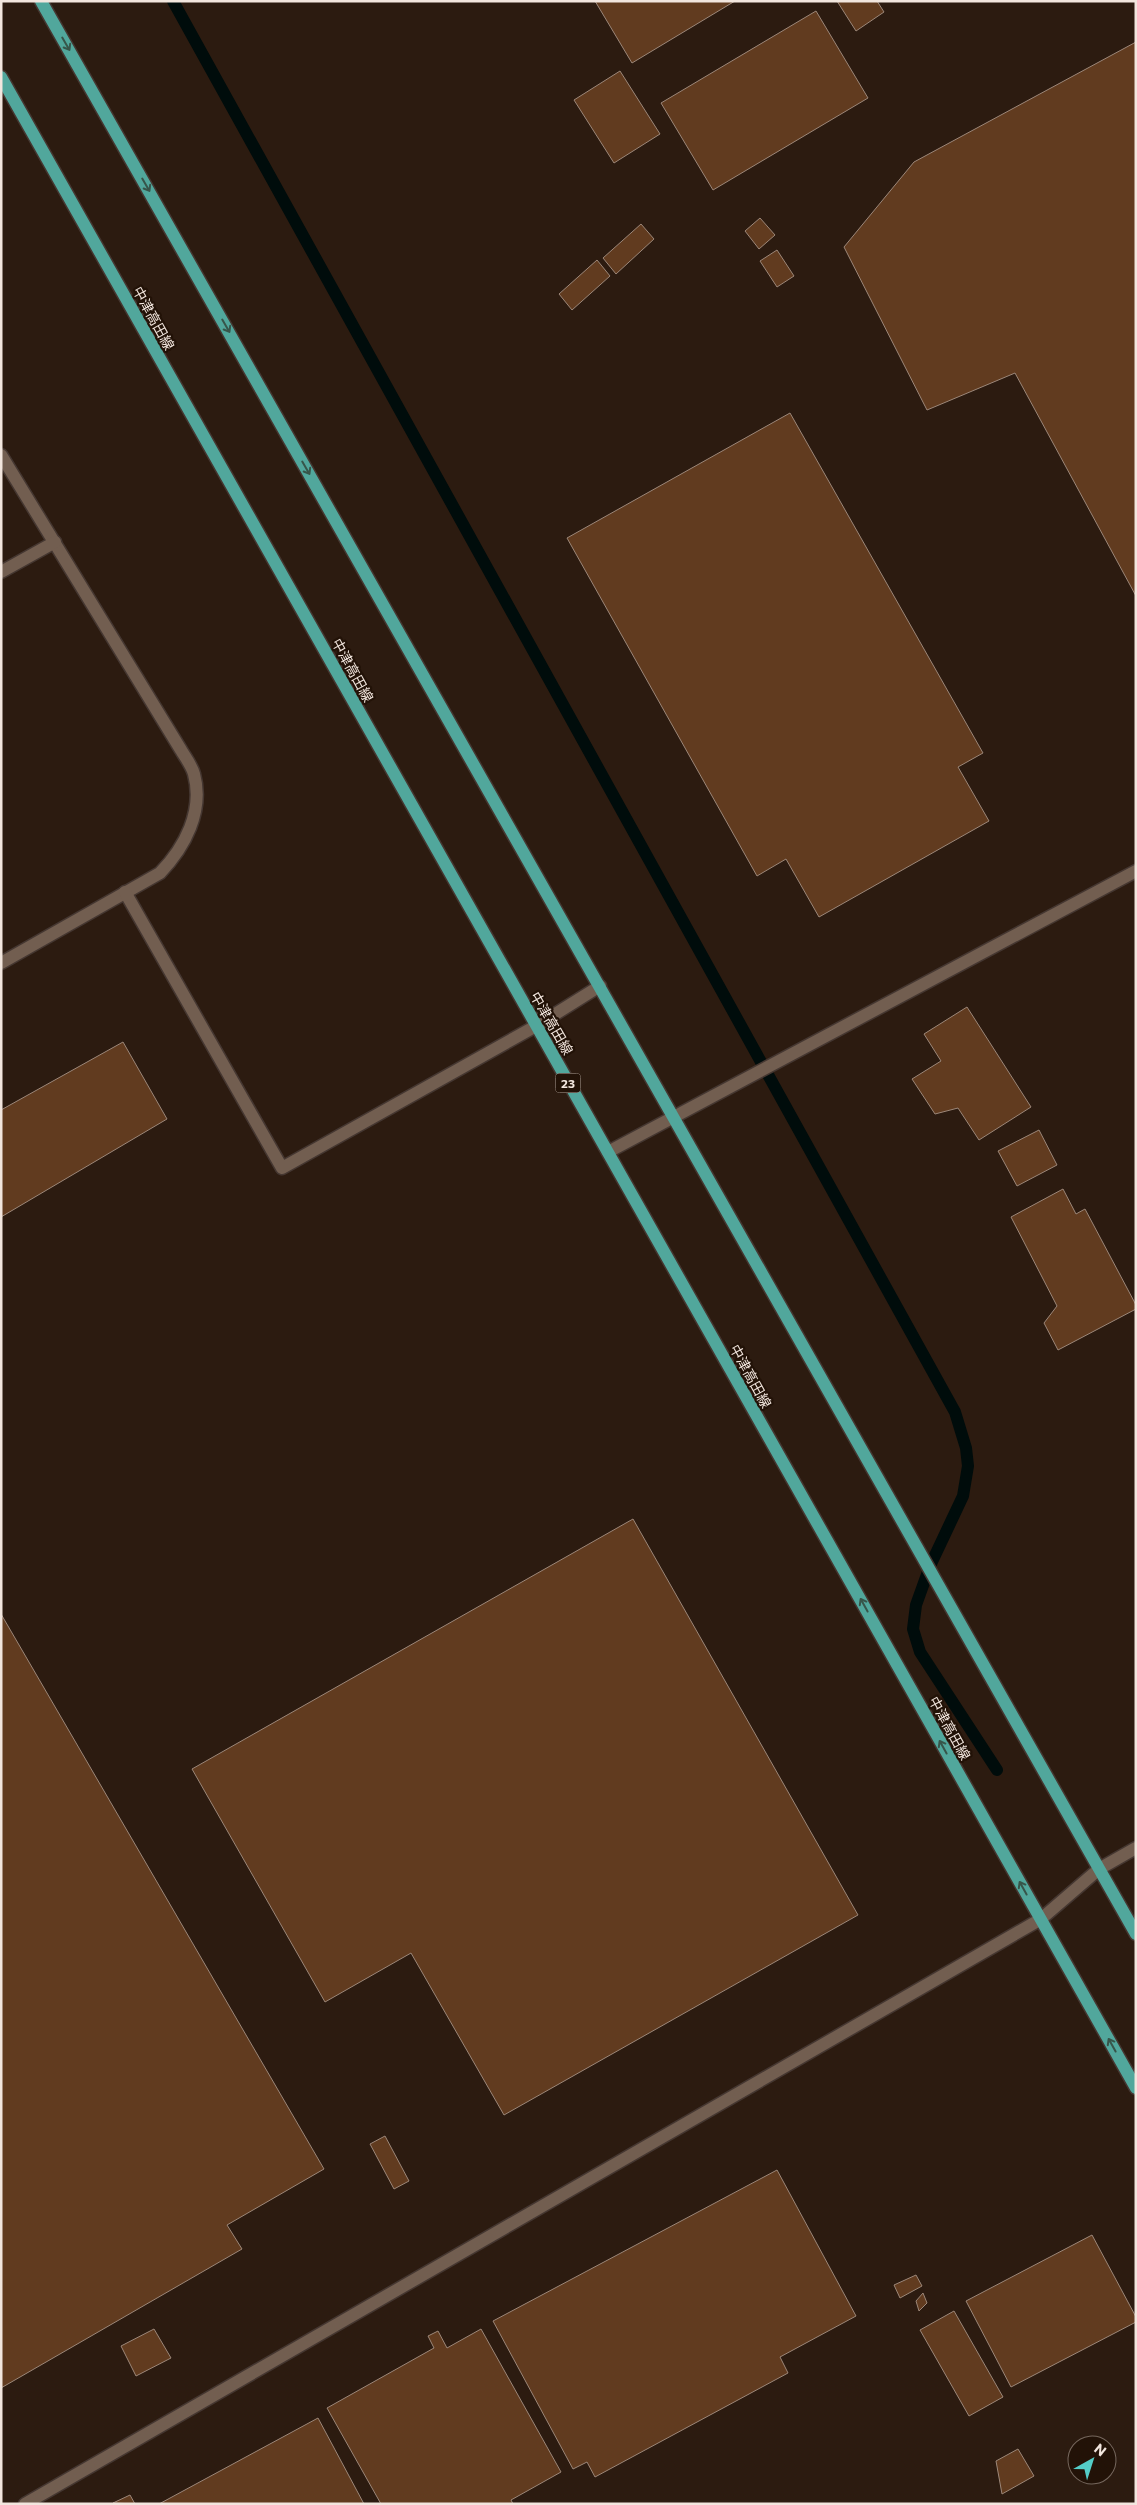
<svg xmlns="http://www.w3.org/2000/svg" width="1137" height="2505" viewBox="0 0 1137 2505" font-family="Commissioner,'Noto Sans JP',sans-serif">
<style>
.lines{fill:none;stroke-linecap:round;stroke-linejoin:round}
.stream{stroke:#000c0b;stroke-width:12}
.building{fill:#613b1f;stroke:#9c8779}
.minor-casing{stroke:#453731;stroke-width:15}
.major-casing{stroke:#453731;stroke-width:15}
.minor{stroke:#725e50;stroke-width:12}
.major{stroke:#51a79c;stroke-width:12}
.oneway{stroke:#37554a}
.labels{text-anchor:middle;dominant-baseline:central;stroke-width:4.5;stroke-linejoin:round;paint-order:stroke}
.shield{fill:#221207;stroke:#b4a69e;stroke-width:1}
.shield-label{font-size:12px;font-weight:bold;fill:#f2e6de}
.street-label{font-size:14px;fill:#f2e6de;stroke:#221207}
</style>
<rect width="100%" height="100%" fill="#2c1b10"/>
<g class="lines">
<path class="stream" d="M173,1L955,1412L966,1448L968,1466L963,1496L930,1566L916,1605L913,1629L920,1652L997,1770"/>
</g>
<g class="building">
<path d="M595,1H735L632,63Z"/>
<path d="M837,1H877L884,12L856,31Z"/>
<path d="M816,11L868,98L713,190L661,103Z"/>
<path d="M1136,42V596L1015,373L927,410L844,247L914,162Z"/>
<path d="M620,71L660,134L614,163L574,100Z"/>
<path d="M760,218L775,235L759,249L745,231Z"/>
<path d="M641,224L654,239L616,274L603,258Z"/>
<path d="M777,250L794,276L777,287L760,261Z"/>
<path d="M597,260L610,276L572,310L559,294Z"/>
<path d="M790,413L983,753L958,767L989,821L819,917L786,859L757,876L567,538Z"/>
<path d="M967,1007L1031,1107L979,1140L958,1108L935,1114L912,1079L941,1061L924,1034Z"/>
<path d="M123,1042L167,1119L1,1217V1110Z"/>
<path d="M1039,1130L1057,1165L1017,1186L998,1151Z"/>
<path d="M1063,1189L1076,1214L1085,1209L1136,1305V1309L1058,1350L1044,1323L1057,1306L1011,1217Z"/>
<path d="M633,1519L858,1915L504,2115L411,1953L325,2002L192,1769Z"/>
<path d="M1,1614L324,2169L227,2225L242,2249L1,2388Z"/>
<path d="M385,2136L409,2181L394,2189L370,2144Z"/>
<path d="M777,2170L856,2316L780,2357L788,2373L595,2477L587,2462L573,2469L493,2321Z"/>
<path d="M1092,2235L1136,2317V2322L1011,2387L966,2301Z"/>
<path d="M916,2275L922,2286L900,2298L894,2285Z"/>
<path d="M923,2293L927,2303L919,2311L916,2301Z"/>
<path d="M954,2311L1003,2397L969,2416L920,2330Z"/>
<path d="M154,2329L171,2358L136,2376L121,2346Z"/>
<path d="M481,2329L561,2472L511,2500L513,2504H381L327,2408L434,2348L428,2336L438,2331L447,2348Z"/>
<path d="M318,2418L364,2504H159Z"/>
<path d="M1018,2449L1034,2476L1002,2494L996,2461Z"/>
<path d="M130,2495L135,2504L113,2503Z"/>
</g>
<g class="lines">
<defs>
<g id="minor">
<path d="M1,455L181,750C185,757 192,766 194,774C204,811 185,847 160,873L1,963"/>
<path d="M1,572L55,542"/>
<path d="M125,892L282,1168L536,1026L600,986"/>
<path d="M608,1152L1136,871"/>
<path d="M25,2504L1041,1919L1099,1869L1136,1848"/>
</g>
<g id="major">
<path d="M41,1L1136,1934"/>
<path d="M1,77L1136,2088"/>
</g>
</defs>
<use href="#minor" class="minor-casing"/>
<use href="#major" class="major-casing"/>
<use href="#minor" class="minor"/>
<use href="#major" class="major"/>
</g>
<defs><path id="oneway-shaft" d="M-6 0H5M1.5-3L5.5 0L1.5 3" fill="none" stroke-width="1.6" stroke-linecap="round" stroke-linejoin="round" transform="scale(1.25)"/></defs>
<g class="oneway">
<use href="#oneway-shaft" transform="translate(66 44) rotate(60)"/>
<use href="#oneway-shaft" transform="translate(146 185) rotate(60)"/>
<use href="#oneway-shaft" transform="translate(226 326) rotate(60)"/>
<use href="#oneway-shaft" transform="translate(306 468) rotate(60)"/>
<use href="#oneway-shaft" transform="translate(864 1605) rotate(-119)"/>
<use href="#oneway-shaft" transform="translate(943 1747) rotate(-119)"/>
<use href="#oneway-shaft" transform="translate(1023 1888) rotate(-119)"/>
<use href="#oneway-shaft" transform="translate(1112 2045) rotate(-119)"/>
</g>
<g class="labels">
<rect class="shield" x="555.5" y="1073.5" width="25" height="19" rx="4"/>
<g class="shield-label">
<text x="568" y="1083">23</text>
</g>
<g class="street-label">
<text transform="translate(154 318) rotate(61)">中津高田線</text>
<text transform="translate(353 670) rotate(61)">中津高田線</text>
<text transform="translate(552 1023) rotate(60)">中津高田線</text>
<text transform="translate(751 1376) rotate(61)">中津高田線</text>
<text transform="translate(950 1728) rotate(61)">中津高田線</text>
</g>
</g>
<rect width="1137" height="2505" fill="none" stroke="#f2e6de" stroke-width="5"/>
<g transform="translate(1092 2460) rotate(39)"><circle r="24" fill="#221207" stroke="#75675d"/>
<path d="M0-4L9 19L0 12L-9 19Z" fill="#54cdc7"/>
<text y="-8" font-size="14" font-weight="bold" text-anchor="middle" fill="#f2e6de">N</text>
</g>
</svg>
